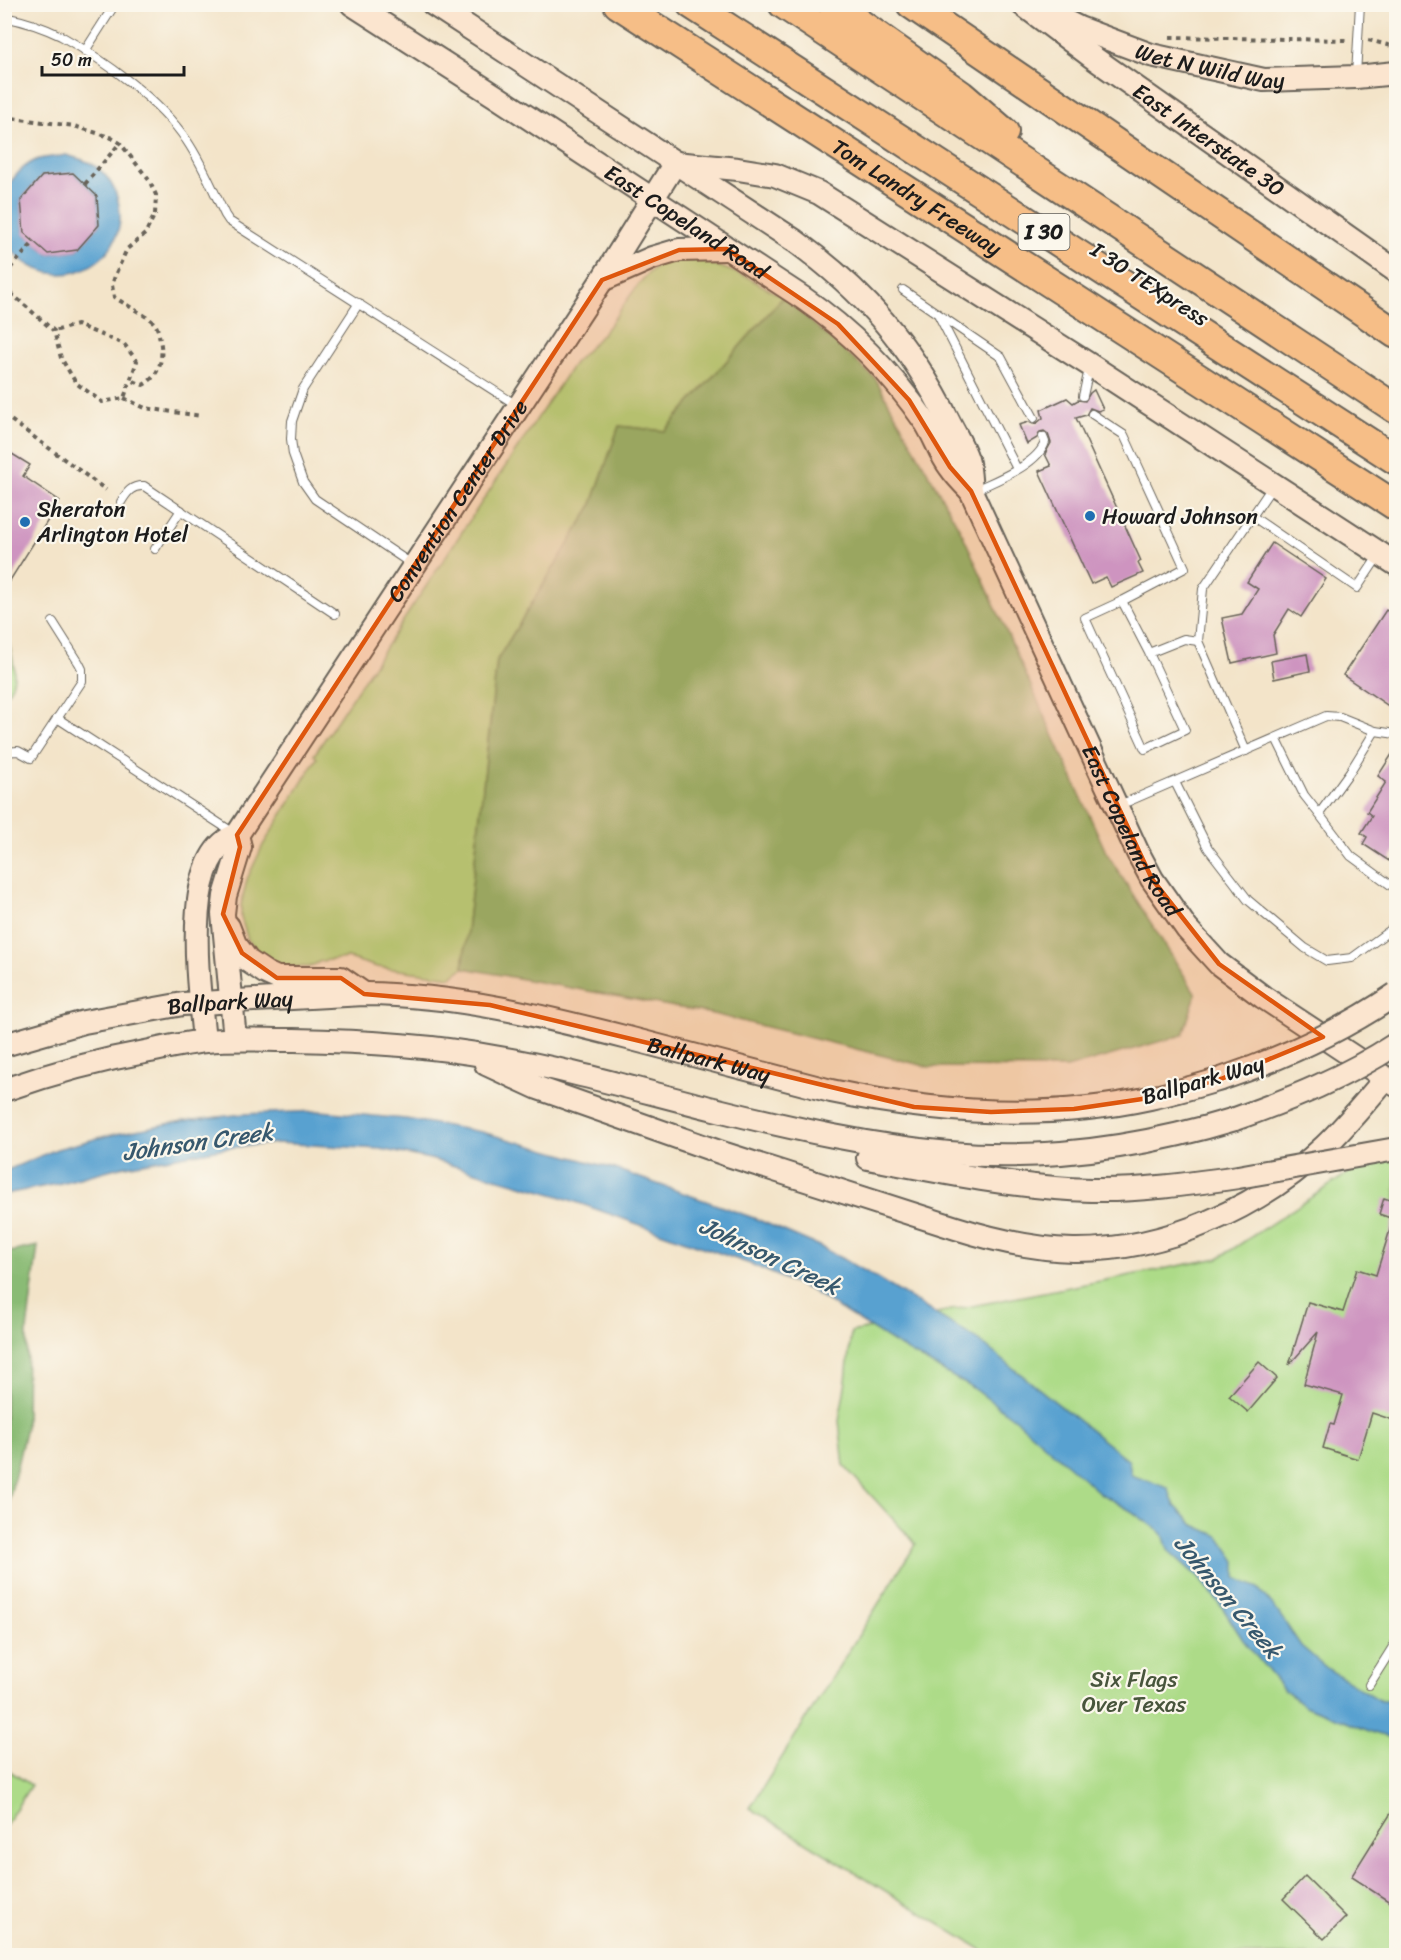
<svg xmlns="http://www.w3.org/2000/svg" width="1401" height="1960" viewBox="0 0 1401 1960" font-family="Sriracha,sans-serif">
<style>
.green{fill:#addb88;stroke:#647c52;stroke-width:1.5}
.forest{fill:#8abb74;stroke:#536c48;stroke-width:1.5}
.water{fill:#59a1d0;stroke:#3a5e76;stroke-width:1.5;fill-rule:evenodd}
.building{fill:#ce94c0}
.lines{fill:none;stroke-linecap:round;stroke-linejoin:round}
.service-casing{stroke:#676259;stroke-width:10}
.secondary-casing{stroke:#676259;stroke-width:26}
.motorway-casing{stroke:#676259;stroke-width:32}
.path{stroke:#676259;stroke-width:4;stroke-dasharray:4.5 4.5;stroke-linecap:butt}
.service{stroke:#fff;stroke-width:8}
.secondary{stroke:#fbe5cf;stroke-width:22}
.motorway{stroke:#f6be87;stroke-width:28}
.secondary-bridge-casing{stroke:#676259;stroke-width:26;stroke-linecap:butt}
.secondary-bridge{stroke:#fbe5cf;stroke-width:22}
.marked{fill:#de560d;fill-opacity:0.2;stroke:#de560d;stroke-width:4.5;stroke-linejoin:round}
.poi-dot{fill:#1f6fb2;stroke:#fbf7ec;stroke-width:2}
.labels{text-anchor:middle;dominant-baseline:central;stroke-width:4.5;stroke-linejoin:round;paint-order:stroke}
.shield{fill:#fbf7ec;stroke:#5f5e5a;stroke-width:1.5}
.shield-label{font-size:21px;font-weight:bold;fill:#1c1c1c}
.street-label{font-size:22px;fill:#1c1c1c;stroke:#fbf7ec}
.poi-label{font-size:22px;fill:#1c1c1c;stroke:#fbf7ec;text-anchor:start}
.park-label{font-size:22px;fill:#48553c;stroke:#fbf7ec}
.water-label{font-size:24px;font-style:italic;fill:#37586d;stroke:#fbf7ec}
</style>
<rect width="100%" height="100%" fill="#fbf7ec"/>
<filter id="ink" filterUnits="userSpaceOnUse"><feTurbulence type="fractalNoise" baseFrequency=".0167" numOctaves="2"/><feDisplacementMap in="SourceGraphic" scale="12" xChannelSelector="R" yChannelSelector="G"/><feConvolveMatrix kernelMatrix="1 2 1 2 8 2 1 2 1" color-interpolation-filters="sRGB"/></filter>
<filter id="wash" filterUnits="userSpaceOnUse"><feTurbulence type="fractalNoise" baseFrequency=".008" numOctaves="4" result="noise"/><feDisplacementMap in="SourceGraphic" scale="24" xChannelSelector="R" yChannelSelector="G"/><feGaussianBlur stdDeviation="1.35" result="paint"/><feColorMatrix in="noise" values="0 0 0 0 0 0 0 0 0 0 0 0 0 0 0 0 0 1.4 0 .05"/><feComposite in="paint" operator="in"/></filter>
<g filter="url(#wash)">
<rect width="100%" height="100%" fill="#f3e4c9"/>
<g class="green">
<path d="M664,260H702L747,277L783,297L665,431L619,426L591,507L497,660L463,968L451,977L377,967L348,958L321,961L310,967H291L281,965L261,956L248,940L241,918V905L247,879L263,845L317,758L314,755L574,363C585,352 597,341 607,328C626,304 638,278 664,260Z"/>
<path d="M4,629C10,649 23,680 5,695Z"/>
<path d="M1383,1150L1396,1155V1955H990L750,1808L916,1544L844,1466L839,1421L846,1381L851,1332L937,1315L936,1313L1219,1258Z"/>
<path d="M5,1768L31,1785L5,1826Z"/>
</g>
<g class="forest">
<path d="M783,297L875,378L963,535L1106,852L1196,994L1183,1035L1067,1068L929,1067L713,1014L463,968L497,660L591,507L619,426L665,431Z"/>
<path d="M38,1246L27,1330L26,1427L8,1505L5,1510V1253Z"/>
</g>
<g class="water">
<path d="M66,155C75,158 85,160 92,164C119,181 128,219 112,245C104,259 91,267 76,272C50,279 17,266 7,240C4,232 2,203 5,194C9,180 25,163 39,159C47,157 57,157 66,155ZM73,173L97,196L99,225L77,250L48,254L24,233L21,200L42,176Z"/>
<path d="M321,1111L406,1119L482,1132L615,1169L754,1218L819,1246L872,1275L978,1340L1129,1461L1131,1475L1168,1488L1175,1506L1194,1525L1219,1536L1236,1561V1578L1258,1588L1278,1612L1301,1646L1328,1669L1381,1701H1396V1739L1377,1734L1305,1706L1284,1690L1243,1640L1224,1610L1199,1578L1168,1550L1163,1534L1131,1511L1101,1494L1016,1420L976,1390L894,1343L812,1291L753,1265L559,1196L430,1159L380,1149L277,1143L226,1148L120,1167L57,1184L5,1194V1171L57,1149L106,1136L177,1122L243,1114Z"/>
</g>
<g id="blocks">
<g class="building">
<path d="M73,173L97,196L99,225L77,250L48,254L24,233L21,200L42,176Z"/>
<path d="M1094,390L1103,409L1098,411L1090,408L1086,415L1076,418L1141,561L1138,563L1143,573L1111,587L1106,577L1091,584L1039,471L1051,466L1045,454L1051,443L1048,434L1044,431L1040,432L1037,438L1027,444L1019,425L1029,422L1033,424L1037,423L1043,418L1041,410L1067,398L1073,403L1078,400L1085,401L1090,393Z"/>
<path d="M4,449L30,465L23,476L60,501L4,590Z"/>
<path d="M1272,543L1326,579L1301,617L1289,609L1273,635L1276,653L1232,663L1222,618L1242,614L1258,589L1247,582Z"/>
<path d="M1386,610L1396,617V711L1343,675Z"/>
<path d="M1307,654L1310,671L1274,679L1271,661Z"/>
<path d="M1396,748V850L1389,861L1363,844L1367,837L1361,833L1372,816L1367,812L1386,782L1378,776Z"/>
<path d="M1384,1198L1396,1202V1220L1379,1214Z"/>
<path d="M1393,1220L1396,1221V1421L1372,1413L1358,1459L1323,1448L1330,1424L1334,1425L1343,1395L1304,1384L1318,1332L1289,1365L1308,1302L1343,1312L1357,1269L1376,1275Z"/>
<path d="M1259,1362L1277,1378L1248,1412L1229,1396Z"/>
<path d="M1396,1805V1906L1351,1877Z"/>
<path d="M1305,1876L1346,1917L1324,1939L1283,1899Z"/>
</g>
</g>
</g>
<g filter="url(#ink)">
<use href="#blocks" fill-opacity="0" stroke="#676259" stroke-width="1.5"/>
<g class="lines">
<defs>
<g id="service">
<path d="M4,17C24,21 43,27 61,36C104,60 160,100 187,141C203,165 213,190 225,215L229,221L518,406"/>
<path d="M85,51L115,4"/>
<path d="M1356,75L1360,4"/>
<path d="M903,290L1001,357L1034,418"/>
<path d="M359,303L303,389L292,421L291,439L293,454L303,482L315,499L413,565"/>
<path d="M939,316L1017,469"/>
<path d="M1083,396L1089,369"/>
<path d="M1092,414L1124,435L1185,568L1122,601"/>
<path d="M973,491C994,481 1038,465 1045,442L1043,437"/>
<path d="M121,502C127,492 132,485 144,486L335,614"/>
<path d="M1252,516L1357,588L1379,555"/>
<path d="M155,549L181,510"/>
<path d="M1149,653L1185,730L1145,749L1085,618L1122,601L1149,653L1184,639L1198,641"/>
<path d="M57,718L234,833"/>
<path d="M1276,738L1304,795L1319,814L1351,770L1375,731"/>
<path d="M1246,751L1198,641L1203,589L1272,487"/>
<path d="M4,752L18,751L31,758L82,681V669L79,663L53,622"/>
<path d="M1175,782L1208,848L1248,900L1305,948L1327,961L1352,958L1396,926"/>
<path d="M1120,805L1326,716L1340,717L1375,731L1396,734"/>
<path d="M1319,814L1351,856L1396,889"/>
<path d="M1369,1685L1396,1642"/>
</g>
<g id="secondary">
<path id="s1" d="M352,4L497,97L803,298C851,331 893,375 926,423C935,437 940,454 950,467C956,476 964,484 971,491"/>
<path id="s2" d="M433,4L795,241C864,291 911,345 949,422C955,434 963,447 967,459C970,469 970,481 971,491L1138,853L1152,879L1187,929L1219,964L1263,997L1396,1085"/>
<path id="s3" d="M1022,4L1091,56L1396,271"/>
<path id="s4" d="M1055,16L1079,28L1151,55L1264,80L1356,77L1396,73"/>
<path d="M602,280L652,258L679,250L727,249"/>
<path d="M228,926L235,944L242,953L248,961L266,973L277,978H341L364,994"/>
<path d="M235,1039L223,914L225,896L240,847L237,835"/>
<path id="s5" d="M204,1041C200,992 178,855 237,835L602,280L675,163L738,169L775,175L819,193L1090,365L1396,564"/>
<path id="s6" d="M4,1045L84,1022L183,1004L364,994C458,995 538,1015 628,1038C696,1056 764,1073 831,1091C936,1113 1045,1121 1150,1098C1174,1093 1197,1086 1221,1079"/>
<path d="M486,1064L538,1088L725,1154L956,1228C994,1240 1033,1249 1073,1250C1165,1251 1259,1208 1325,1146C1347,1125 1366,1101 1386,1078"/>
<path d="M4,1090C52,1073 100,1060 150,1051C168,1047 187,1043 206,1041C235,1038 264,1040 294,1040C361,1041 428,1045 494,1057C568,1069 641,1091 714,1109C791,1128 870,1146 949,1153C1046,1161 1143,1147 1235,1119"/>
<path d="M868,1158C939,1172 1019,1188 1091,1190C1140,1191 1189,1184 1238,1177"/>
</g>
<g id="motorway">
<path id="s7" d="M618,4L1396,506"/>
<path d="M691,4L1396,460"/>
<path d="M783,4L1396,409"/>
<path d="M832,4L961,95L1004,132"/>
<path d="M911,4L1396,334"/>
</g>
</defs>
<use href="#service" class="service-casing"/>
<use href="#secondary" class="secondary-casing"/>
<use href="#motorway" class="motorway-casing"/>
<g class="path">
<path d="M1170,37L1346,40"/>
<path d="M1368,40L1396,47"/>
<path d="M4,117L74,126L110,137L120,143L149,180L156,195L155,214L145,234L127,249L116,273L112,285L114,297C124,304 148,316 154,323C158,327 159,335 160,340C164,357 160,376 143,385L131,380"/>
<path d="M85,184L120,143"/>
<path d="M4,275L34,242"/>
<path d="M4,287L54,331L61,358L76,383L102,402L124,398L137,361L124,344L77,325L54,331"/>
<path d="M124,398L145,408L202,416"/>
<path d="M4,415L106,490"/>
</g>
<use href="#service" class="service"/>
<use href="#secondary" class="secondary"/>
<use href="#motorway" class="motorway"/>
<defs>
<g id="secondary-bridge">
<path d="M1221,1079C1283,1058 1342,1031 1396,994"/>
<path d="M1235,1119C1291,1099 1346,1077 1396,1044"/>
<path d="M1238,1177L1396,1149"/>
</g>
</defs>
<use href="#secondary-bridge" class="secondary-bridge-casing"/>
<use href="#secondary-bridge" class="secondary-bridge"/>
</g>
</g>
<path class="marked" d="M727,249L838,324L909,400L950,467L971,491L1152,879L1219,964L1323,1037L1221,1079L1149,1098L1074,1109L991,1112L914,1107L490,1005L364,994L341,978H277L242,953L223,914L240,847L237,835L602,280L679,250Z"/>
<g class="poi-dot">
<circle cx="1090" cy="516" r="6"/>
<circle cx="25" cy="522" r="6"/>
</g>
<g class="labels">
<rect class="shield" x="1018.5" y="214" width="51" height="36" rx="4.5"/>
<g class="shield-label">
<text x="1044" y="232">I 30</text>
</g>
<g class="street-label">
<text stroke="none"><textPath href="#s4" startOffset="164">Wet N Wild Way</textPath></text>
<text stroke="none"><textPath href="#s3" startOffset="231">East Interstate 30</textPath></text>
<text stroke="none"><textPath href="#s7" startOffset="356">Tom Landry Freeway</textPath></text>
<text stroke="none"><textPath href="#s1" startOffset="399">East Copeland Road</textPath></text>
<text transform="translate(1150 284) rotate(33)">I 30 TEXpress</text>
<text stroke="none"><textPath href="#s5" startOffset="621">Convention Center Drive</textPath></text>
<text stroke="none"><textPath href="#s2" startOffset="1122">East Copeland Road</textPath></text>
<text stroke="none"><textPath href="#s6" startOffset="231">Ballpark Way</textPath></text>
<text stroke="none"><textPath href="#s6" startOffset="717">Ballpark Way</textPath></text>
<text transform="translate(1203 1080) rotate(-16)">Ballpark Way</text>
</g>
<g class="poi-label">
<text x="37" y="509">Sheraton<tspan x="37" dy="25">Arlington Hotel</tspan></text>
<text x="1102" y="516">Howard Johnson</text>
</g>
<g class="park-label">
<text x="1134" y="1679">Six Flags<tspan x="1134" dy="25">Over Texas</tspan></text>
</g>
<g class="water-label">
<text transform="translate(198 1142) rotate(-8)">Johnson Creek</text>
<text transform="translate(770 1256) rotate(25)">Johnson Creek</text>
<text transform="translate(1228 1597) rotate(50)">Johnson Creek</text>
</g>
</g>
<rect width="1401" height="1960" fill="none" stroke="#fbf7ec" stroke-width="24"/>
<path d="M42 66v9h142v-9" fill="none" stroke="#1c1c1c" stroke-width="3"/>
<text x="51" y="66" font-size="18" fill="#1c1c1c" stroke="#fbf7ec" stroke-width="4.5" paint-order="stroke">50 m</text>
</svg>
